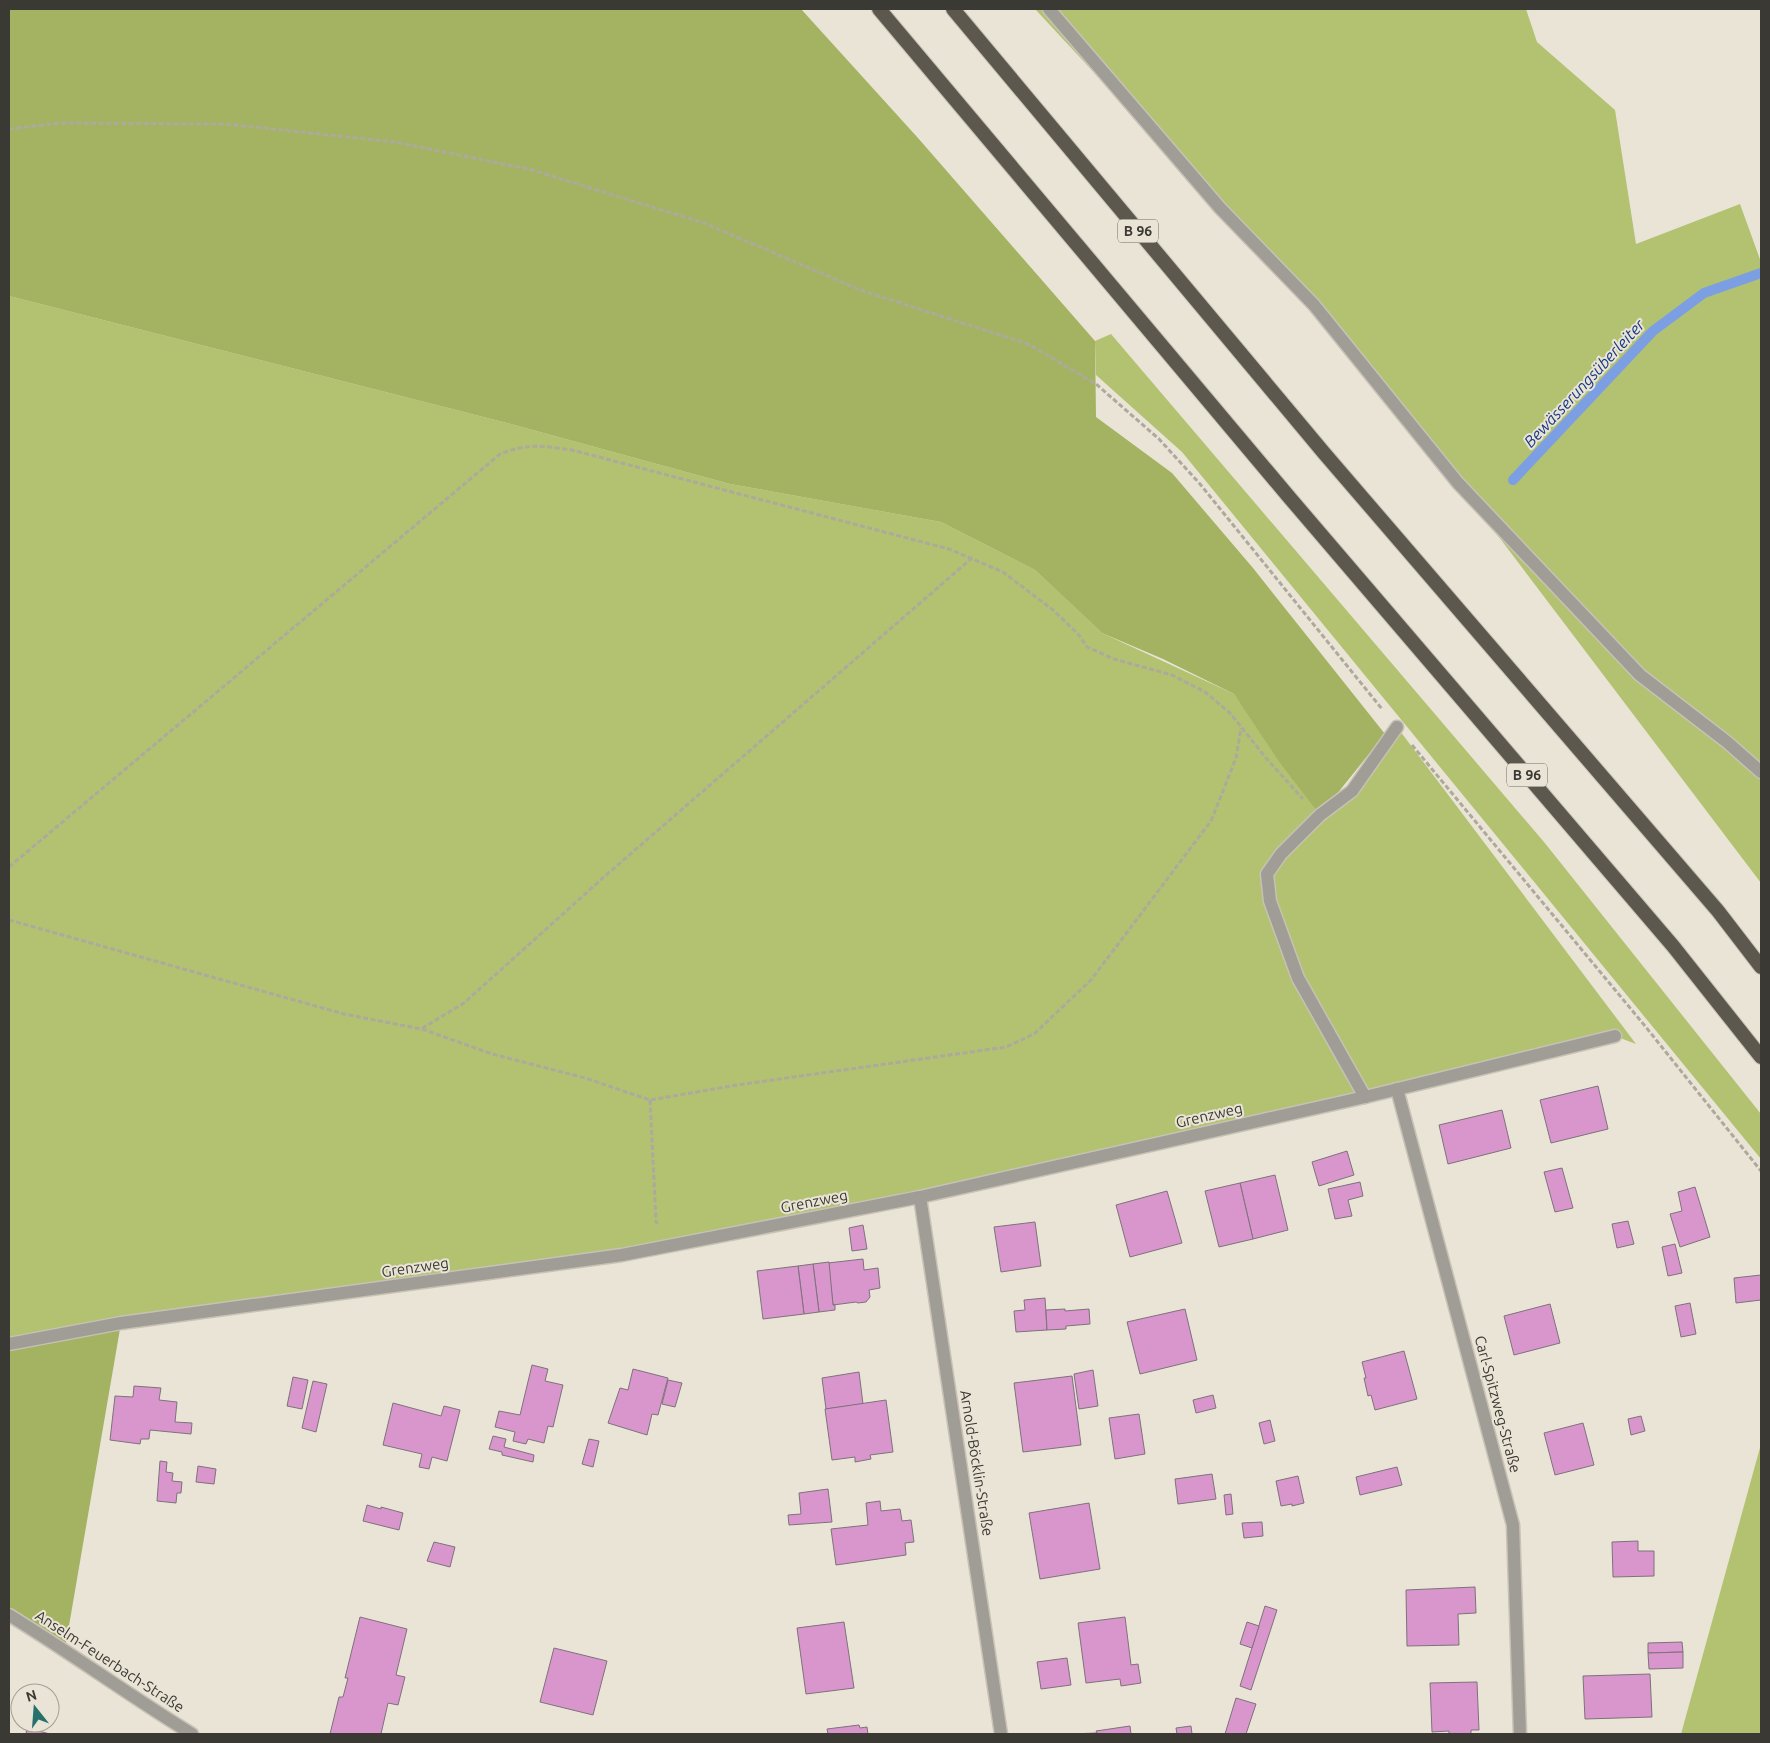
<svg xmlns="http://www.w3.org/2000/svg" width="1770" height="1743" viewBox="0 0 1770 1743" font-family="Ubuntu,sans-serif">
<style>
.green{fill:#b2c271}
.forest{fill:#a3b362}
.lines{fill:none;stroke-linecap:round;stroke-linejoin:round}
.stream{stroke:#7c9fe3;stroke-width:10}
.building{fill:#d896cd;stroke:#7d727b}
.service-casing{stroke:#c7c2b5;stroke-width:15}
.minor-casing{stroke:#c7c2b5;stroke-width:15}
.trunk-casing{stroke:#c7c2b5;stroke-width:16}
.path{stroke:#ada99d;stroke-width:3;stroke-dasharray:5 2.5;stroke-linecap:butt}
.service{stroke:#a09d97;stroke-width:12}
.minor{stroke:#a09d97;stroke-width:12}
.trunk{stroke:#5d584d;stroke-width:14}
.labels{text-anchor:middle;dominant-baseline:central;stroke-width:4;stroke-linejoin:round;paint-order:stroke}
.shield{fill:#eae4d6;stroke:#706c64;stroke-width:1}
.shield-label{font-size:14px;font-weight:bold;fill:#3b3933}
.street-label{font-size:15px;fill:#3b3933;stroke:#eae4d6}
.water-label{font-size:16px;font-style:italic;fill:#163987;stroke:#eae4d6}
</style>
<rect width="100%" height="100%" fill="#eae4d6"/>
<g class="green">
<path d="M1035,9H1526L1537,42L1615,110L1636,244L1740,204L1761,262V883L1458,483L1314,305L1220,208Z"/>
<path d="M9,296L507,423L730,484L941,522L1035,570L1102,633L1234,694L1320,815L1352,791L1397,727L1636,1044L1615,1036L1365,1097L622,1255L9,1344Z"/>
<path d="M1111,334L1544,842L1761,1114V1159L1182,452L1096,375L1095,341Z"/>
<path d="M1761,1444V1734H1681Z"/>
</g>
<g class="forest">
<path d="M9,9H801L918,138L1095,341L1096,417L1172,473L1253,568L1385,734L1320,815L1280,763L1234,694L1163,659L1102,633L1035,570L941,522L730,484L507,423L9,296Z"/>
<path d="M121,1323L65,1649L9,1615V1344Z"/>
</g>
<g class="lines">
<path class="stream" d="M1513,480L1653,331L1704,293L1761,273"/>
</g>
<g class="building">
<path d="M1598,1086L1608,1129L1551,1143L1540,1100Z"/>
<path d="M1502,1110L1511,1148L1448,1164L1439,1125Z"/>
<path d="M1347,1151L1354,1175L1319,1186L1312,1162Z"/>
<path d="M1562,1168L1573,1208L1555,1212L1544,1172Z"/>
<path d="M1275,1175L1288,1230L1253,1239L1240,1183Z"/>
<path d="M1360,1182L1363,1196L1348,1200L1352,1216L1335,1219L1328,1189Z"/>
<path d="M1240,1183L1253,1239L1219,1247L1205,1191Z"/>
<path d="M1695,1187L1710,1237L1680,1247L1670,1214L1682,1211L1678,1192Z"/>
<path d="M1167,1191L1182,1243L1130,1257L1116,1205Z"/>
<path d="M1628,1221L1634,1244L1617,1248L1612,1224Z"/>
<path d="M1035,1222L1041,1266L1001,1272L994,1227Z"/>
<path d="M863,1225L867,1249L852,1251L849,1228Z"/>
<path d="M1675,1244L1682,1273L1668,1276L1662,1247Z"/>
<path d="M863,1259L864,1270L878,1268L880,1288L869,1290L870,1297L866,1302L858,1303L856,1302L833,1305L828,1263Z"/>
<path d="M829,1262L833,1305H835V1310L819,1312L813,1264Z"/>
<path d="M813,1264L819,1312L804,1314L798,1266Z"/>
<path d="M798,1266L804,1314L763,1319L757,1271Z"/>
<path d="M1761,1275V1300L1736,1303L1734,1278Z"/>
<path d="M1045,1298L1047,1330L1016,1332L1014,1311L1025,1310L1024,1300Z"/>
<path d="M1690,1303L1696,1334L1681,1337L1675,1306Z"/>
<path d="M1550,1304L1560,1343L1514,1355L1504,1316Z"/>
<path d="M1065,1309V1311L1089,1309L1090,1324L1066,1326V1329L1047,1330L1046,1310Z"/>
<path d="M1185,1309L1197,1360L1140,1374L1127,1322Z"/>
<path d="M1404,1351L1417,1399L1375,1410L1371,1395L1368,1396L1364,1378H1366L1362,1362Z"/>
<path d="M532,1365L548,1369L545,1381L563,1385L553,1427L548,1426L544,1443L528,1439L526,1444L513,1441L515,1432L495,1427L499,1411L520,1415Z"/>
<path d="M633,1369L668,1378L658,1415L652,1414L647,1435L608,1423L620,1388L628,1390Z"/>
<path d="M1093,1370L1098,1406L1079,1409L1074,1374Z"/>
<path d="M859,1372L863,1404L826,1409L822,1378Z"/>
<path d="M1072,1376L1081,1445L1023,1452L1014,1383Z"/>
<path d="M293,1377L308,1380L302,1409L287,1406Z"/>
<path d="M668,1380L682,1383L675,1407L662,1404Z"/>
<path d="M313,1381L327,1384L316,1432L302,1428Z"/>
<path d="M134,1386L161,1388L159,1400L177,1402L175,1422L192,1423L191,1434L150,1430L149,1439H141L140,1444L110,1440L115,1396L133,1397Z"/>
<path d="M1213,1395L1216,1408L1196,1413L1193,1400Z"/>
<path d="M886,1400L893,1452L870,1455L871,1459L855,1462V1457L832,1460L825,1409Z"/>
<path d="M393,1403L441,1416L444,1406L460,1410L447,1461L432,1457L429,1469L419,1467L422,1454L383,1445Z"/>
<path d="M1139,1414L1145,1454L1115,1459L1109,1418Z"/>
<path d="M1641,1416L1645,1431L1631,1435L1628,1419Z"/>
<path d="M1270,1420L1275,1441L1264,1444L1259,1423Z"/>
<path d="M1583,1423L1594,1465L1555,1475L1544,1433Z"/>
<path d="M493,1436L506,1439L504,1447L534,1455L533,1462L502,1455V1452L489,1449Z"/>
<path d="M589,1439L599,1441L593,1467L582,1464Z"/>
<path d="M160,1461L167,1462L166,1472L173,1473L172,1481L182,1482L181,1493H177L176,1503L157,1501Z"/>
<path d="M198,1466L216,1469L214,1484L196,1482Z"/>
<path d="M1397,1467L1402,1485L1360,1495L1356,1477Z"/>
<path d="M1212,1474L1216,1499L1178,1504L1175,1479Z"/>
<path d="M1298,1476L1304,1503L1292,1506V1504L1281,1506L1276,1481Z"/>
<path d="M828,1489L832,1522L789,1525L788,1515L801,1514L799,1493Z"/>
<path d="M1231,1494L1233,1514L1226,1515L1224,1495Z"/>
<path d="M880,1501L881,1511L900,1509L902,1521L911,1520L914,1542L905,1543L906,1555L836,1565L831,1529L868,1525L866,1503Z"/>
<path d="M1089,1503L1100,1569L1040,1579L1029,1513Z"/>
<path d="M367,1505L381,1509V1507L403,1513L399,1530L363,1521Z"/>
<path d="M1262,1522L1263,1536L1244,1538L1242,1523Z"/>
<path d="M1638,1541V1551H1654V1576L1613,1577L1612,1542Z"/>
<path d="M434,1542L455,1547L450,1567L427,1561Z"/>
<path d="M1475,1587L1476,1613L1458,1614L1459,1645L1407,1646L1406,1590Z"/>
<path d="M1265,1606L1277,1610L1251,1690L1240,1686Z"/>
<path d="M360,1617L407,1629L396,1675L405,1677L398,1705L388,1703L381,1734H330L339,1697H343L348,1678H345Z"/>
<path d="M1125,1617L1131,1665L1138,1664L1141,1683L1121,1686L1120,1679L1086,1683L1078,1623Z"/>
<path d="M844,1622L854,1688L806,1694L797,1628Z"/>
<path d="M1247,1622L1259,1626L1252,1648L1240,1644Z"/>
<path d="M1682,1642L1683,1652L1648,1653V1643Z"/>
<path d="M554,1648L607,1661L593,1715L540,1702Z"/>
<path d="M1683,1652V1668L1649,1669L1648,1653Z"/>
<path d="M1067,1658L1071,1685L1041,1689L1037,1662Z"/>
<path d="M1650,1674L1652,1717L1585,1719L1583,1676Z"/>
<path d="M1477,1682L1479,1730H1471V1734H1449V1731L1432,1732L1430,1683Z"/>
<path d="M1236,1698L1256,1704L1246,1734H1225Z"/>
<path d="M859,1725L860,1728L867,1727L868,1734H828L827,1729Z"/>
<path d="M1130,1726L1131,1734H1070L1097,1733L1096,1731Z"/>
<path d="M1191,1726L1192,1734H1177L1176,1728Z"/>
<path d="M27,1728L50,1734H26Z"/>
</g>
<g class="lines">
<defs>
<g id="service">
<path d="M1049,9L1220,208L1314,305L1458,483L1640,675L1727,742L1761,772"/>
<path d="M1365,1097L1298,978L1270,901L1267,874L1281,854L1320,815L1352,791L1397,727"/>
</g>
<g id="minor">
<path d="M1397,1089L1513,1525L1520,1734"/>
<path d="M920,1197L1001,1734"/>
<path d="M9,1344L121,1323L622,1255L920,1197L1365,1097L1615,1036"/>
<path d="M9,1615C71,1653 130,1696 192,1734"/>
</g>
<g id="trunk">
<path d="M879,9L1289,497L1673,946L1761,1057"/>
<path d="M953,9L1324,453L1718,911L1761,967"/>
</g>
</defs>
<use href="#service" class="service-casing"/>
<use href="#minor" class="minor-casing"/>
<use href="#trunk" class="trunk-casing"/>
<g class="path">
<path d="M9,129L61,123L225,124L395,142L532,170L704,223L863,291L1028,344L1096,384L1159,439L1200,484L1382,709"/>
<path d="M1412,745L1645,1026L1761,1171"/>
<path d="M9,867L500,454C528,443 543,446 572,450L949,549L1003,572L1053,610L1079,635L1087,647L1114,659L1172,675L1205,692L1230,713L1266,758L1303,799"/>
<path d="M9,920L344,1014L421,1029L464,1003L605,876L972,558"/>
<path d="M422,1029L492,1054L585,1078L650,1100L737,1085L1006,1047L1034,1034L1091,980L1211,821L1236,758L1241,728"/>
<path d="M650,1100L656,1221L657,1224"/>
</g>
<use href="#service" class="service"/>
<use href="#minor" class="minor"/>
<use href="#trunk" class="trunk"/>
</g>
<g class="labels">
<g class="shield">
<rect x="1118" y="219.5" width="40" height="23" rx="4"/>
<rect x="1507" y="763.5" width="40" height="23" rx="4"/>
</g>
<g class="shield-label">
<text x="1138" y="231">B 96</text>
<text x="1527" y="775">B 96</text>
</g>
<g class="street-label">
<text transform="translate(1209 1115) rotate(-13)">Grenzweg</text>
<text transform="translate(814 1201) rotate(-11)">Grenzweg</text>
<text transform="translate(415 1267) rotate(-8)">Grenzweg</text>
<text transform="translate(1498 1404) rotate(75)">Carl-Spitzweg-Straße</text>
<text transform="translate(977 1463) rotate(81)">Arnold-Böcklin-Straße</text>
<text transform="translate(110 1661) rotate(33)">Anselm-Feuerbach-Straße</text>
</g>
<g class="water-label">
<text transform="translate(1584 383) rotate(-47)">Bewässerungsüberleiter</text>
</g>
</g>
<rect width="1770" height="1743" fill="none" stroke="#3b3933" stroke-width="20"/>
<g transform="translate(35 1708) rotate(343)"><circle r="24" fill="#eae4d6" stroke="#a4a095"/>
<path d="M0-4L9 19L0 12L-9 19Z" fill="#27716d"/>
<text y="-8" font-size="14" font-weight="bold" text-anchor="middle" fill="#3b3933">N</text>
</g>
</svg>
